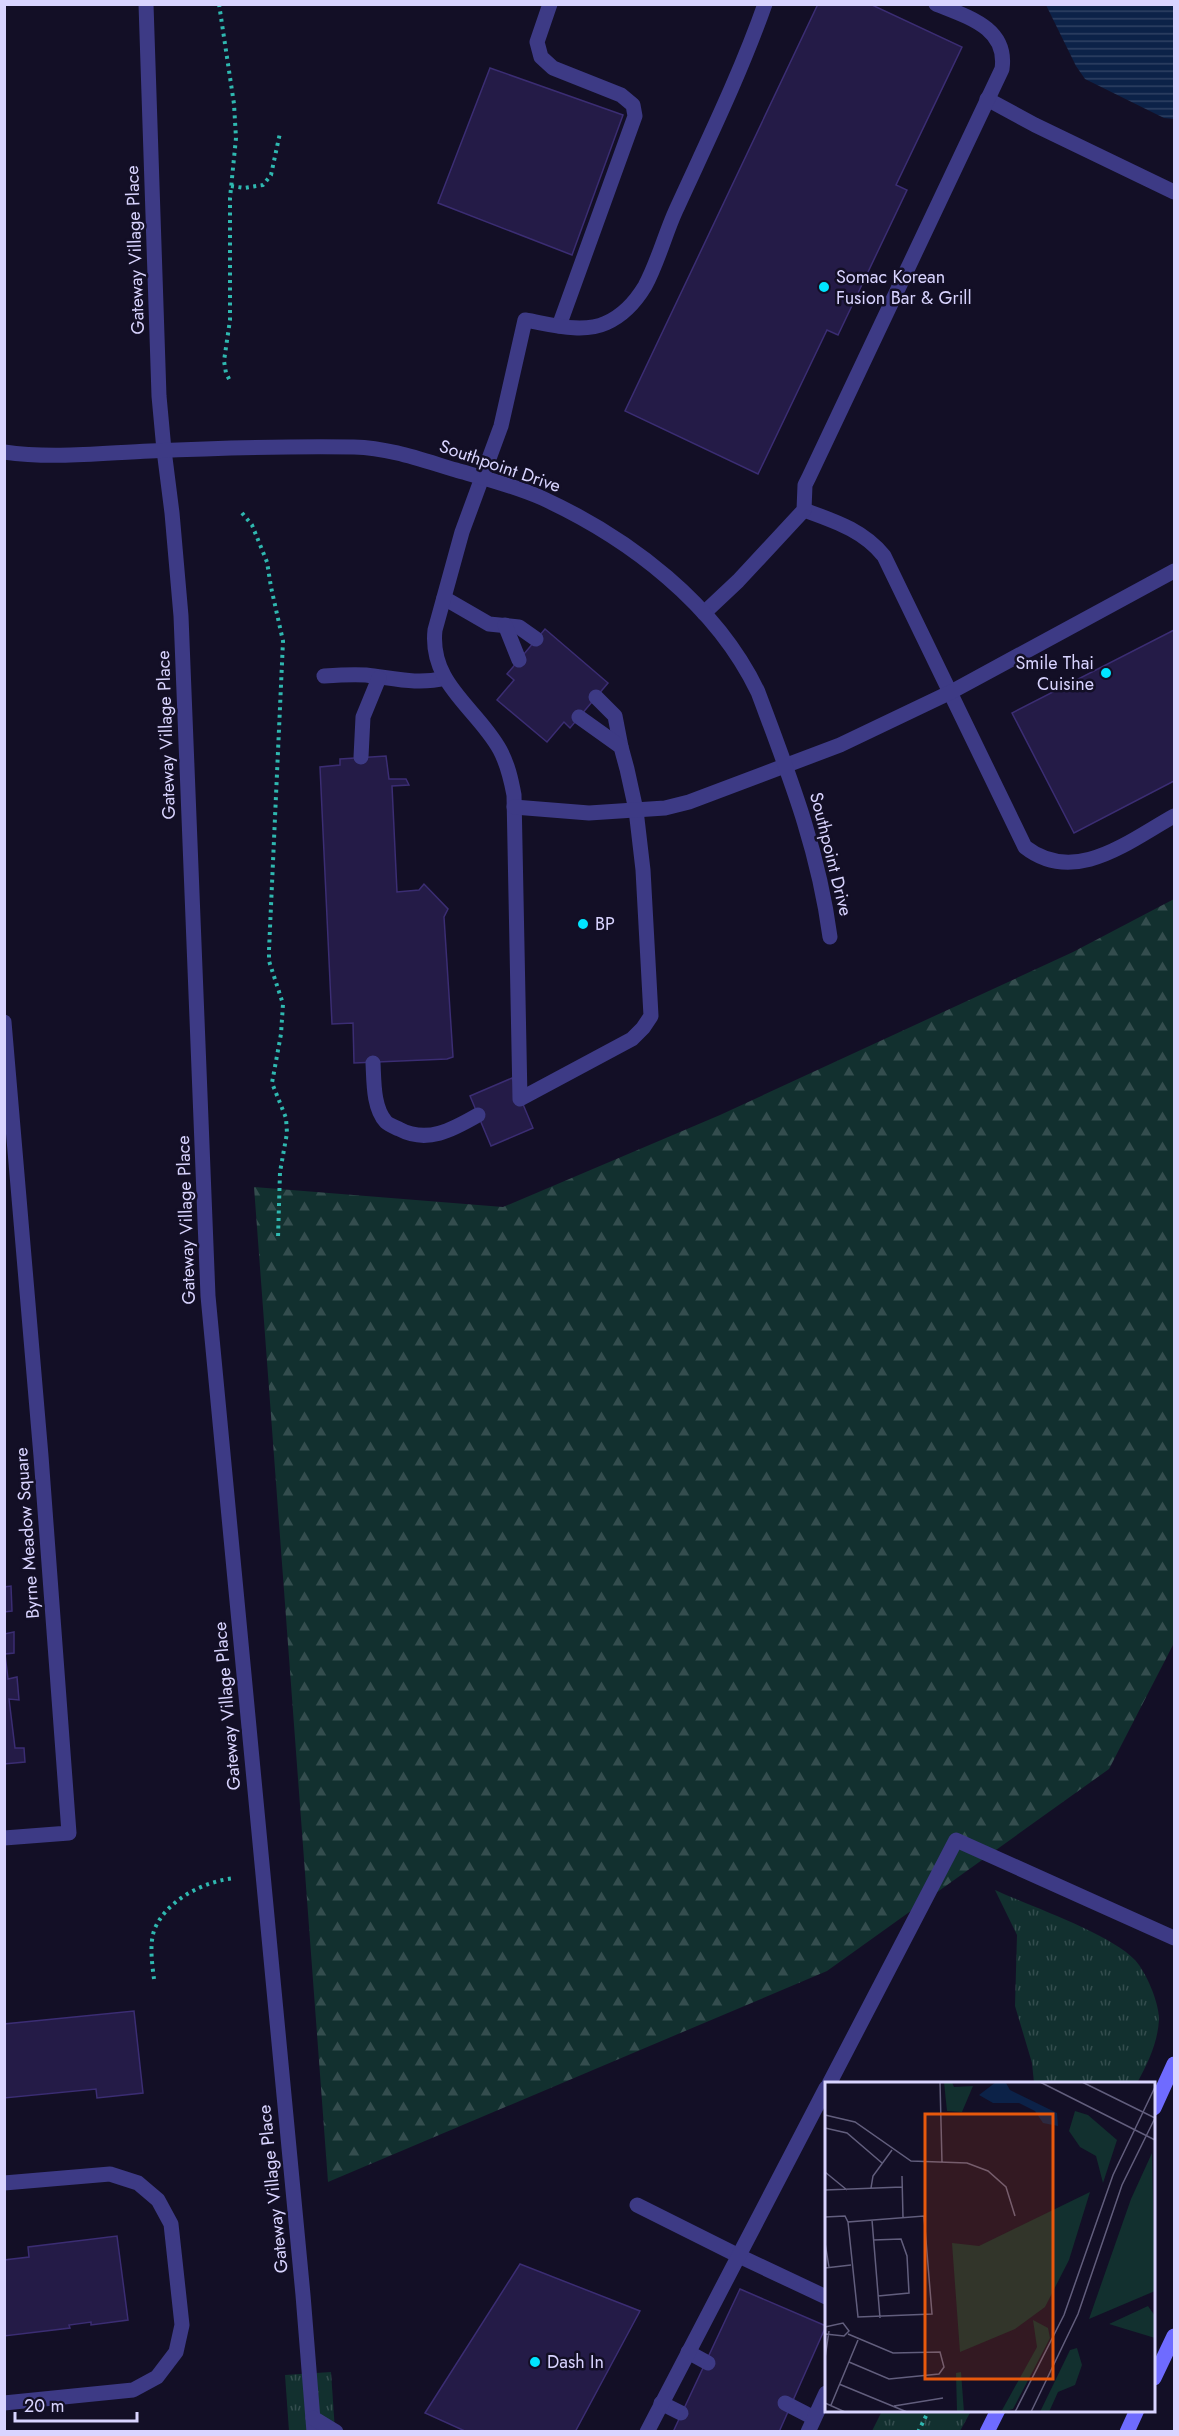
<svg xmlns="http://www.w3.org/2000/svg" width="1179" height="2436" viewBox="0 0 1179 2436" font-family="Jost,sans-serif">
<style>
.grass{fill:url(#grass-tufts)}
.forest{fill:url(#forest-firs)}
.water{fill:url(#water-rules)}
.building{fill:#241b47;stroke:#3b2d73;stroke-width:1.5}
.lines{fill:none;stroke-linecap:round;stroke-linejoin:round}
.path{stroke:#2fb8b0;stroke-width:4;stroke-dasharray:3 4.5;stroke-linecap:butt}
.service{stroke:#3d3a85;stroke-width:15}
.minor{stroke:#3d3a85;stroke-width:15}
.secondary{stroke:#6f6bff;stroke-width:15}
.poi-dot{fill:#00e5ff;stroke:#130f26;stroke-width:2}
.labels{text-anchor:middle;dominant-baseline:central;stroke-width:5;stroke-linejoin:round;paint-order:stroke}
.street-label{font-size:18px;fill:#d9d4ff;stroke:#130f26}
.poi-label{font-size:18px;fill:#d9d4ff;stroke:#130f26;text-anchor:start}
.inset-road{fill:none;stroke:#625e7d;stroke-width:1.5}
.view{fill:#e8590c;fill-opacity:0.15;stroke:#e8590c;stroke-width:3}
.inset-edge{fill:none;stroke:#d9d4ff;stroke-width:3}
</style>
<defs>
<pattern id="grass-tufts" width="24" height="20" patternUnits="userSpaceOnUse" patternTransform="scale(1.5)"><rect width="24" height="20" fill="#12302f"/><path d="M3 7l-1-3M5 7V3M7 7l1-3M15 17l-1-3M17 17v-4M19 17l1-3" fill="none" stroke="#344d4e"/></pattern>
<pattern id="forest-firs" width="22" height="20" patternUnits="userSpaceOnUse" patternTransform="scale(1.5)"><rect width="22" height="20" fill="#12302f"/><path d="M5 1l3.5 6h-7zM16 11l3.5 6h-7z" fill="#344d4e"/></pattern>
<pattern id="water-rules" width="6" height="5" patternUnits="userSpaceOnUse" patternTransform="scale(1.5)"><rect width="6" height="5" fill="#0c2248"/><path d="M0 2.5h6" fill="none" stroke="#2f4163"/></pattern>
</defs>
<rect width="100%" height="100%" fill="#130f26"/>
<g class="grass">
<path d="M995,1890C1030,1906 1111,1934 1135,1960C1146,1972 1159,2002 1159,2019C1158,2042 1148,2063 1137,2083H1034L1032,2063L1015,2006L1017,1935Z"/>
<path d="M331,2372L335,2431H289L285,2375Z"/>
<path d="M882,2411V2410L971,2411L960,2431H872Z"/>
</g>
<path class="forest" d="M1174,899V1643L1109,1769L827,1971L328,2182L254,1187L503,1207L720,1115L1073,952Z"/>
<path class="water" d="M1046,5H1174V119L1164,118L1085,79L1076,66Z"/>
<g class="building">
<path d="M818,4H870L962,47L896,185L907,190L838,335L827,330L758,474L625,411Z"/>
<path d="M490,68L623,115L572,255L438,203Z"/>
<path d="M545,629L608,683L570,728L564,722L547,742L497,700L514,680L507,674Z"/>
<path d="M1174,630V781L1074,833L1012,713Z"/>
<path d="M386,756L389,779H406L409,785L392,786L397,892L419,890L424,884L448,909L444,917L453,1057L447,1059L354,1063L353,1023L332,1024L320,767L340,765V759Z"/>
<path d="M512,1078L533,1128L491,1146L470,1096Z"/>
<path d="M11,1586L12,1611L4,1612V1587Z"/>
<path d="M14,1632V1653L5,1654L8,1679L17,1677L19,1700L9,1699L15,1748H24L25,1762L4,1764V1634Z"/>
<path d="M134,2011L143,2093L97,2098L96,2089L4,2098V2024Z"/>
<path d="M117,2236L128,2320L91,2325V2322L69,2325L70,2328L4,2336V2260L29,2257L28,2247Z"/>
<path d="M520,2264L640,2311L575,2432H467L425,2413Z"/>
<path d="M740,2289L826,2326L779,2432H673Z"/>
</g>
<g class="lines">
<g class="path">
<path d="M219,4L234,104L236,138L230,198V320L224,361L226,373L231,383"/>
<path d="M231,186L244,188L263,185L271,175L280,133"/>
<path d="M242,513L252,525L267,562L271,587L283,641L269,950V961L283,1004L281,1034L272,1083L286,1118L287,1133L280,1172L278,1238"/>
<path d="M154,1979C152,1963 149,1943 155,1928C168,1899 205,1881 235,1878"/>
<path d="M918,2432L929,2410"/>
<path d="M1174,2432V2430"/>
</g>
<g class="service">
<path d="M550,4L537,42L541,57L553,68L621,95L633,105L635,116L559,326"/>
<path d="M987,99L1035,125L1174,192"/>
<path d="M164,450L172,513L181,616L208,1296L303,2295L314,2432"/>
<path d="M804,510C834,521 863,530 884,556L1025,847C1075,886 1129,841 1174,816"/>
<path d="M444,598L489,624L519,627L536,639"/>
<path d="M704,613L738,581L804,510L805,485L809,477L1002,69C1008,28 968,17 936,4"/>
<path d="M505,625L519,660"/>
<path d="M324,676C338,675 352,674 366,675C393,678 418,685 445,678"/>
<path d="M596,697L615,716L621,747"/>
<path d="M579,717L621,747L627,769L636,810L643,870L651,1016L643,1028L632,1039L520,1099L514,795C511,779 508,765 500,750C477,708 429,684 435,630L462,532L501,426L525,320C550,324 582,334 606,323C622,316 636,301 645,286C658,262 665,234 676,210C707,142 740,75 765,4"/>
<path d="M361,757L363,717L379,678"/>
<path d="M514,807L589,813L665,808L689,802L840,745L951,692L1174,571"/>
<path d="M373,1063C374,1081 373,1108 386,1122C389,1125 395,1127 399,1129C427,1144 452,1130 478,1115"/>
<path d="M829,2084L956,1840L1174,1938"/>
<path d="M637,2205L739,2256L826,2297"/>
<path d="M688,2352L708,2363"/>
<path d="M661,2403L681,2413"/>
<path d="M785,2403L814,2418"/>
<path d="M313,2418L336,2432"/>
<path d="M647,2432L826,2088"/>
<path d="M808,2432L826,2393"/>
</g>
<g class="minor">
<path d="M146,4L159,396L164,450"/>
<path d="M4,452C52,459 102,453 150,451C218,448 286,446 354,447C390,448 422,460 456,470C484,478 515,486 542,498C629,538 716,604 758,692C789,775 818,847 830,937"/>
<path d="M4,1022L41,1456L69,1833L4,1838"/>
<path d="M4,2183L110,2174L138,2183L158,2200L171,2224L182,2325L176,2352L157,2377L133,2390L4,2403"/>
</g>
<g class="secondary">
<path d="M1154,2108L1174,2064"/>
<path d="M1154,2378L1174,2336"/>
<path d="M987,2432L998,2410"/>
<path d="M1127,2432L1137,2410"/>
</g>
</g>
<g class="poi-dot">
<circle cx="824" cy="287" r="6"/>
<circle cx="1106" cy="673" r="6"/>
<circle cx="583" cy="924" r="6"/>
<circle cx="535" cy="2362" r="6"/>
</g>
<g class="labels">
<g class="street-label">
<text transform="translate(135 250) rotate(-92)">Gateway Village Place</text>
<text transform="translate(500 466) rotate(19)">Southpoint Drive</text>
<text transform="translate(166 735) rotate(-92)">Gateway Village Place</text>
<text transform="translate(831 854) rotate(76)">Southpoint Drive</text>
<text transform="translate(186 1220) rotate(-92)">Gateway Village Place</text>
<text transform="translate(27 1533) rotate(-94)">Byrne Meadow Square</text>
<text transform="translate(227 1706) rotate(-95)">Gateway Village Place</text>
<text transform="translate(273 2189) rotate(-96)">Gateway Village Place</text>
</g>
<g class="poi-label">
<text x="836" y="277">Somac Korean<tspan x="836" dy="21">Fusion Bar &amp; Grill</tspan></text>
<text x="1094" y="663" text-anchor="end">Smile Thai<tspan x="1094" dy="21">Cuisine</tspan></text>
<text x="595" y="924">BP</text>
<text x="547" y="2362">Dash In</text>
</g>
</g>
<g transform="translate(825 2082)">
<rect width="330" height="330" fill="#130f26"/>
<path d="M208,238L223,246L225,256L188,327L176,330L212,265ZM136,290L139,330H132L131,291Z" fill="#12302f"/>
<path d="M119,0H127L129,5L148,4L137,30L122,29ZM250,29L263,33L292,58L278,101L271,74L255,65L244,49ZM327,71L330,209L264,237L306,117ZM265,110L244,178L220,225L190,247L135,270L127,161L154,164ZM323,224L330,234V256L284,242ZM252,266L257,283L250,303L233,310L224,330H215L245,268Z" fill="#12302f"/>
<path d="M171,0L181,1L185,8L232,31L233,44L218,41L210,29L194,21H168L154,13Z" fill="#0c2248"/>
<path class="inset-road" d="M115,0L117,81M215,0L330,58M257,0L330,36M0,33L30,40L86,79L142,81L163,89L181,105L190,134M0,46L22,51L57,81M0,90L22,108M77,94L78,136M46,106L48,94L67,68M0,108L77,105M99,134L107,232L33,235L23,140ZM0,135L20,134L23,140M47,138L55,236M48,158L76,157L82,174L84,211L53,214M0,161L4,185M0,186L26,183M0,245L18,241L24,249L19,254L0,252M23,252L68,271L115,270L119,285L114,292L64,297L24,280M0,276L4,249M14,302L82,330M0,321L20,330M6,323L33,258M69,324L118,316M190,330L239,233L288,93L330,5M206,330L253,232L297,103L330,36"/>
<path class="view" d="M100,32H228V297H100Z"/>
<rect width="330" height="330" class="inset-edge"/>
</g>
<rect width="1179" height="2436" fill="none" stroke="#d9d4ff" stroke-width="12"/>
<path d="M15 2412v9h122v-9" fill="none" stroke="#d9d4ff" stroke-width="3"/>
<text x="24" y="2412" font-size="18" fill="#d9d4ff" stroke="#130f26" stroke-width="4.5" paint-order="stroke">20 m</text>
</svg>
